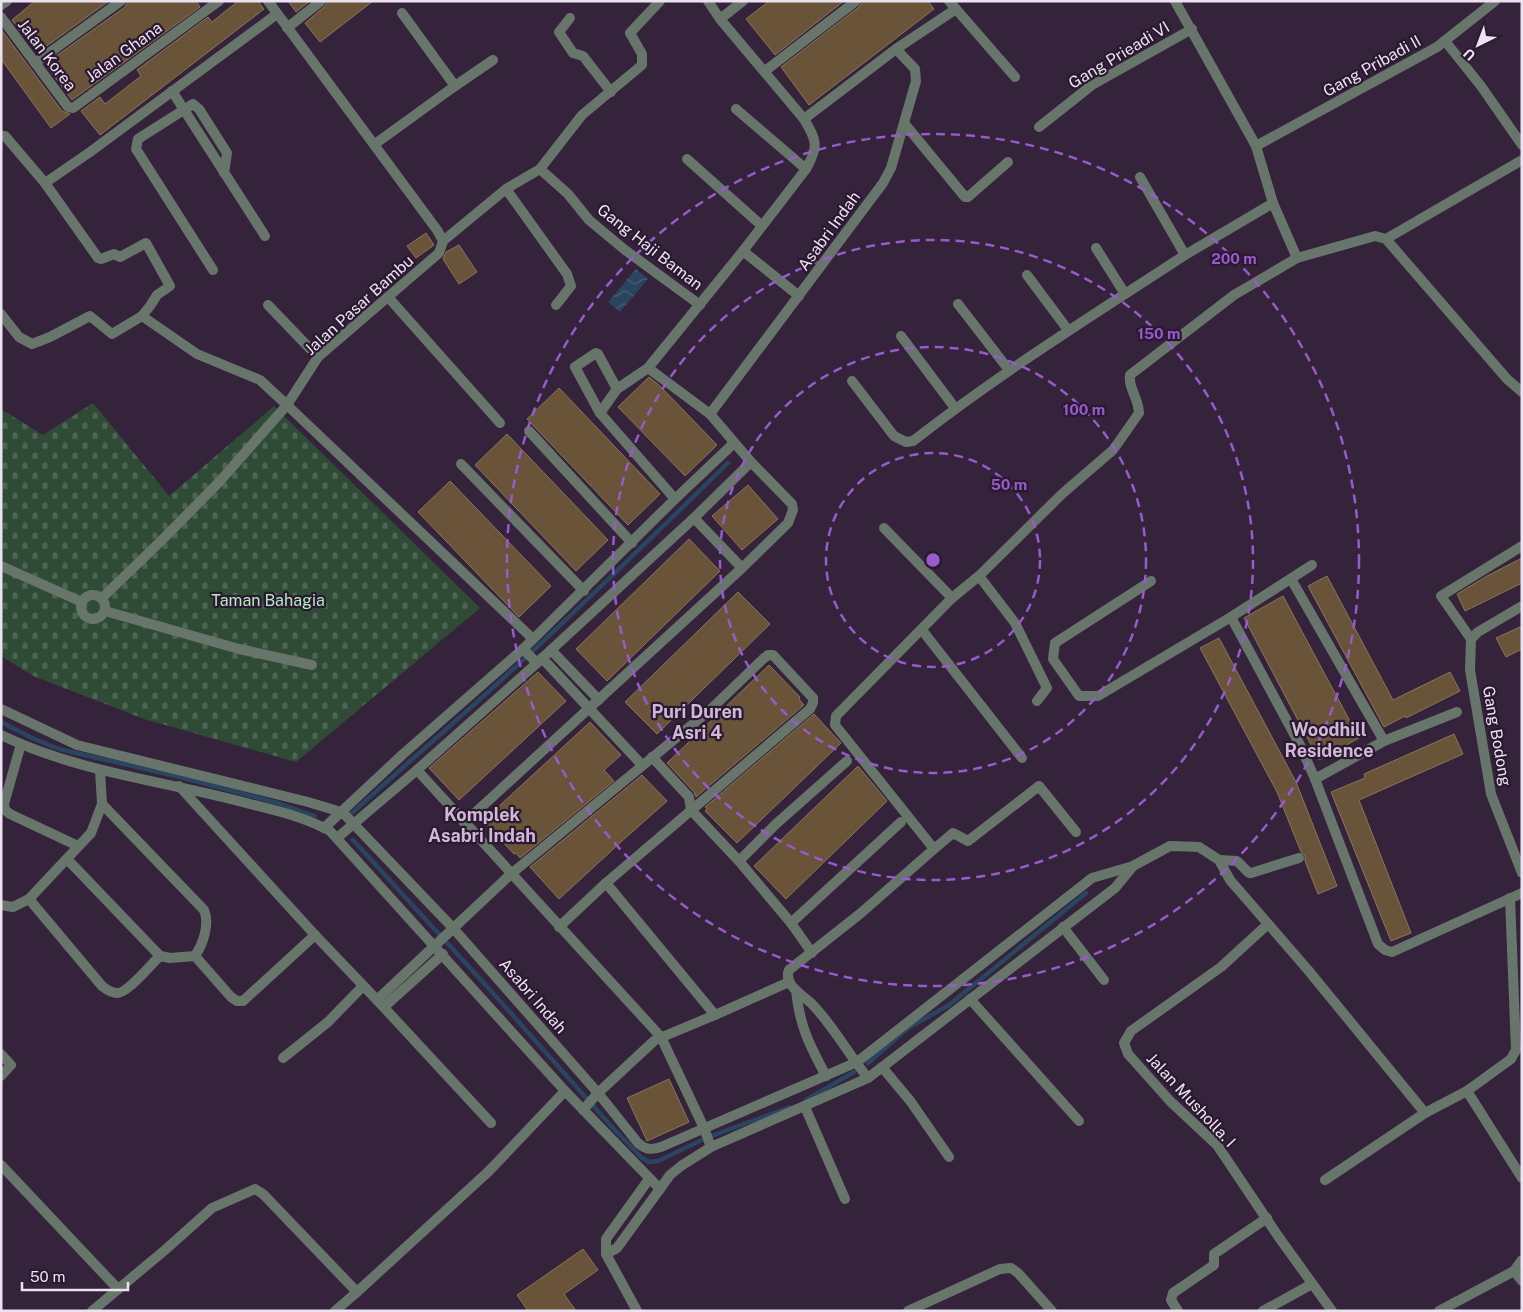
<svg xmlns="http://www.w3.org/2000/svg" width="1523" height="1312" viewBox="0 0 1523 1312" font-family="'Public Sans',sans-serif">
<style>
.cemetery{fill:url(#cemetery-stones)}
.water{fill:url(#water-waves)}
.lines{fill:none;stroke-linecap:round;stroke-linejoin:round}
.stream{stroke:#29455f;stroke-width:4.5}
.building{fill:#695439;stroke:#8b7559}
.street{stroke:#68756b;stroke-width:10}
.ring{fill:none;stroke:#985acc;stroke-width:2.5;stroke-dasharray:9 6}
.labels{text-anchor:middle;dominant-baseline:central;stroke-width:4.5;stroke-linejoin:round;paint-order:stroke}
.street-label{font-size:16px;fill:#ede2f1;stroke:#2a1930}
.park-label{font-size:16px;fill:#b2ecbf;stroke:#2a1930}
.neighbourhood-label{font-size:18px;font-weight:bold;fill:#d0b9d7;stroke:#2a1930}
.centre{fill:#985acc;stroke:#2a1930;stroke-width:2.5}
.ring-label{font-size:15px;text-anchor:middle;font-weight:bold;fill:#985acc;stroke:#2a1930;stroke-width:4.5;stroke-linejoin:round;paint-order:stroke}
</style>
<defs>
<pattern id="cemetery-stones" width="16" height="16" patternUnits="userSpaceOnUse" patternTransform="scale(1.25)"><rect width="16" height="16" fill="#2f4b36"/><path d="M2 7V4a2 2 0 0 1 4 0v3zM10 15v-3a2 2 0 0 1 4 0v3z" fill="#4d6554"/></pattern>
<pattern id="water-waves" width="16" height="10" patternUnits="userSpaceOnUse" patternTransform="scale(1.25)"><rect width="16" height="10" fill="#29455f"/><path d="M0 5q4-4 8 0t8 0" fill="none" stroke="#486076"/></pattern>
</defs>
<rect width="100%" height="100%" fill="#34233a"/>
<path class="cemetery" d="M93,403L169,496L274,406L480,608L296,762L144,719L33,676L1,656V409L43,435Z"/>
<path class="water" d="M636,269L648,279L620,312L608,302Z"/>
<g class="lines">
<g class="stream">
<path d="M1,722L32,738L59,749L184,778L278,803L315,816"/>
<path d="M349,816C402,767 457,721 510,672C584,604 656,533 728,463"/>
<path d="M353,840L492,992L613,1128L642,1158L649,1162L658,1161L704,1139"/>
<path d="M868,1063L908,1028L949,1005L1086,893"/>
<path d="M806,1100L854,1072"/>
<path d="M711,1136L790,1107"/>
</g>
</g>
<g class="building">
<path d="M35,1H109L37,53L12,20Z"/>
<path d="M128,1H196L200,7L72,100L45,64L125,7Z"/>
<path d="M238,1H258L264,9L100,135L81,111L100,97L105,104L141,76L137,70L208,17L212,22Z"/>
<path d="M288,1H310L296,12Z"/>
<path d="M328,1H373L320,42L305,23L325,6Z"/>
<path d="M769,1H844L775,55L746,19Z"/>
<path d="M863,1H928L934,9L809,105L781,67L860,6Z"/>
<path d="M1,29L62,111L70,114L51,128L1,59Z"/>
<path d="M426,233L434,245L416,258L407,246Z"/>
<path d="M459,245L477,272L459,284L443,259L446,252Z"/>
<path d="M649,377L660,386L717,445L685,476L618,407Z"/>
<path d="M559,388L660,494L628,525L527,419Z"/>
<path d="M507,434L608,540L576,571L475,465Z"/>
<path d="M450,481L551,586L519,617L418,512Z"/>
<path d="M748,485L778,519L742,550L712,516Z"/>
<path d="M689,539L720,571L607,681L576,649Z"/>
<path d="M1522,558V583L1465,611L1457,594L1487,576Z"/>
<path d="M1327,576L1393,700L1450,672L1460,691L1406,718L1405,716L1384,727L1308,586Z"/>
<path d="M738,592L770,624L657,734L625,702Z"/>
<path d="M1283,596L1359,738L1319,760L1244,618Z"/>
<path d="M1522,626V649L1506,657L1496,638Z"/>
<path d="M1219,638L1296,782L1337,886L1318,894L1305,861V856L1301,852L1277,792L1200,648Z"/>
<path d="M769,665L800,697L799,699L804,705L696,797L694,792L667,763Z"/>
<path d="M538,672L566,701L459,800L429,768Z"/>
<path d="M814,714L841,743L737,843L705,811L707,809L705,807Z"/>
<path d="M590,722L621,755L604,770L614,781L520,858L516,853L514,854L483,821Z"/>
<path d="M1454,734L1463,754L1359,800L1411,933L1391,941L1331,792L1365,778L1364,774Z"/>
<path d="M858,766L887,801L786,899L754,866Z"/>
<path d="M642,775L667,801L622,841L559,899L530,867Z"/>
<path d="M669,1079L689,1122L647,1141L627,1098Z"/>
<path d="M583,1249L598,1270L564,1294L576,1311H528L517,1295Z"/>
</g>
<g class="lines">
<g class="street">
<path d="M268,1L437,230L443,241L439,253L318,357L287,405L533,639"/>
<path d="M708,1L720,19L804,119L896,49L956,9L949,1"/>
<path d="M1175,1L1256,146L1273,203L1297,258L1375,236L1386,239L1507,379L1522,392"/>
<path d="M1,5L7,1"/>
<path d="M956,9L1015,77"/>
<path d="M402,13L455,86"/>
<path d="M1,17L68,107L73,108L219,1"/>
<path d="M570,18L559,32L573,53L583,56L611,92"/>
<path d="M720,19L743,1"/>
<path d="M287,28L321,1"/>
<path d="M1445,41L1481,86L1522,145"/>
<path d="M35,63L121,1"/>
<path d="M765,71L856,1"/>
<path d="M172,91L265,236"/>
<path d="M736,109L806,169"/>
<path d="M904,123L965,197H968L1008,162"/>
<path d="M1039,127L1092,85L1192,29"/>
<path d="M1,136H5L45,183L90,152L277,14"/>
<path d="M375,144L455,86L493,60"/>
<path d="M1256,146L1437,47L1495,1"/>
<path d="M687,159L762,226"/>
<path d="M540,169L568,194L589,220L625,250L700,305"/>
<path d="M45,183L98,258L101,259L114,254L120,257L146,243L170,286L157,295L150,306L142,316"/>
<path d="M506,189L567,274L571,286L556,305"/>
<path d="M1386,239L1522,160"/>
<path d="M443,241L506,189L540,169L582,115L642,65V54L630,33L660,1"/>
<path d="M1096,248L1125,294"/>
<path d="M743,251L799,296"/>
<path d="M1185,255L1273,203"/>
<path d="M213,270L136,149L138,139L193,104L199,109L227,153L224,173"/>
<path d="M1027,275L1068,330"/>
<path d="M388,297L500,423"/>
<path d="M958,304L1009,370"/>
<path d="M268,305L318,357"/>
<path d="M1,314L19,337L32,344L50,337L90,316L112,334L142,316L197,354L260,380L287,405L220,481L164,538L102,598"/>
<path d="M901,336L955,408"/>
<path d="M852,381L894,436L906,442L913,441C1000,373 1093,315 1185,255L1140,177"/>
<path d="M600,413L575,367L596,353L598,354L617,389"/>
<path d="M710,414L883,183L891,168L916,81L915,69L896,49"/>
<path d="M529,431L632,543"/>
<path d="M461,464L584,591"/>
<path d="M675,499L600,413L617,389L648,368L743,251L806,169C819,146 817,141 804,119"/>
<path d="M694,518L742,568"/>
<path d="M884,528L952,598"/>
<path d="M1,566L82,602"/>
<path d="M979,576L1015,623L1047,688L1037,701"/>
<path d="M1291,579L1384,741"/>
<path d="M1151,581L1055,643L1053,659L1079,696H1098L1231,617L1312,565"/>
<circle cx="93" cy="607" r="12"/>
<path d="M1522,606L1478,632L1471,639L1470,670L1491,794L1522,873"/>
<path d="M105,611L239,649L312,665"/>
<path d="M1231,617L1300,745L1315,779L1378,944L1385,950L1392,952L1522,893"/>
<path d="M922,630L1022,758"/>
<path d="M1471,639L1441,596L1522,546"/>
<path d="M523,649L537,663"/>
<path d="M551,650L599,700"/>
<path d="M542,658L642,765"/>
<path d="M1,709L77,745L308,802L341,812L346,816L453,928L598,1093L638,1143C646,1150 651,1150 661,1147L857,1062L1092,878L1133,866L1170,846L1199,847L1219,860L1230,880L1308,970L1425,1113"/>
<path d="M1,735C79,773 167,781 250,804C278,811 305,817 330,831L565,1091L660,1189"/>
<path d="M21,744L4,804L5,810L10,814L78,846"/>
<path d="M652,757L689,797L691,810L739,861L791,923L812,953"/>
<path d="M100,770L102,804"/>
<path d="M417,770L661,1037L704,1128L711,1147"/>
<path d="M1315,779L1384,741L1457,712"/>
<path d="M179,786L315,935L377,1000L491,1123"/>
<path d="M464,823L742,568L788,523L793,510L792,504L751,462L710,414L648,368"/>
<path d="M324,828L402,755L523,649L675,499L734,443"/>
<path d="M337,838L417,770L537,663L694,518L751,462"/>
<path d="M934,849L953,833L968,841L1039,786L1076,832"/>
<path d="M67,859L160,956"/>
<path d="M1219,860L1237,861L1249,873H1251L1299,858"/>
<path d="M739,861L776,824L847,761"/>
<path d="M606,883L715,1015"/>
<path d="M29,899L102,986C106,989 111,993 117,993C127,994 151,964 160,956L170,958L195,956L231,997L237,1001H243L315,935"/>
<path d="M1,905L13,907L29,899L91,833L102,804L204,910C210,924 203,944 195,956"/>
<path d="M791,923L901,822"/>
<path d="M1268,924L1221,967L1131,1031L1124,1043L1128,1054L1170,1101L1217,1145L1278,1236L1332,1311"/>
<path d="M1063,927L1104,980"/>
<path d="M796,990C799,1025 810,1046 826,1076"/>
<path d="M970,999L1079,1121"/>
<path d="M377,1000L511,874L710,710L763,659L768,655H773L813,698V703L810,709L606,883L559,927"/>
<path d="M384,1007L443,954"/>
<path d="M1,1054L11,1065L1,1076"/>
<path d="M283,1058L328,1022L363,986"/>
<path d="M882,1067L911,1102L949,1157"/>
<path d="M868,1078C848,1054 833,1025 811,1003C802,995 783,984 789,970L861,913L934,849L835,725L836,716L952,598L979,576L1062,494L1113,450L1139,413C1139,399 1128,388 1130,375L1234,295L1297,258"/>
<path d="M1467,1091L1511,1059L1516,1050L1510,898"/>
<path d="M805,1107L845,1199"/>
<path d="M583,1110L598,1093L655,1040L715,1015L789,982"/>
<path d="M1,1165L118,1289"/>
<path d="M1325,1180L1425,1113L1467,1091L1522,1178"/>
<path d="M606,1254L617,1248L670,1175L681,1166L711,1147L868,1078L1115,888L1133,866"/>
<path d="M1514,1271L1522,1281"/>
<path d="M92,1311L165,1250L212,1208L255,1189L263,1194L357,1292L489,1171L565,1091"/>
<path d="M335,1311L357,1292"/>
<path d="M637,1311L606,1254V1239L649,1179"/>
<path d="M908,1311L1000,1269L1011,1268L1018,1273L1052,1311"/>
<path d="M1178,1311L1171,1300L1173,1293L1214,1265V1254L1267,1218"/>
<path d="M1263,1311L1312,1284"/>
<path d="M1439,1311L1514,1271L1522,1260"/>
</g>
</g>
<g class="ring">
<circle cx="933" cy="560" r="107"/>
<circle cx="933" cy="560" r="213"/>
<circle cx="933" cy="560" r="320"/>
<circle cx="933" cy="560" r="426"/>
</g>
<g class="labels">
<g class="street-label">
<text transform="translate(124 52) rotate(-36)">Jalan Ghana</text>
<text transform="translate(47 55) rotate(53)">Jalan Korea</text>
<text transform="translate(1119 55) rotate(-31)">Gang Prieadi VI</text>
<text transform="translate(1372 66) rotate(-29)">Gang Pribadi II</text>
<text transform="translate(829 231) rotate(-54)">Asabri Indah</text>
<text transform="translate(650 247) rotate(38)">Gang Haji Baman</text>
<text transform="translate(359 305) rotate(-42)">Jalan Pasar Bambu</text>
<text transform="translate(1497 736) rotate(80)">Gang Bodong</text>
<text transform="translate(533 996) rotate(49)">Asabri Indah</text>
<text transform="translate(1191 1100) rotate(47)">Jalan Musholla. I</text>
</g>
<g class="park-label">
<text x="268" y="600">Taman Bahagia</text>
</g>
<g class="neighbourhood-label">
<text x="697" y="711">Puri Duren<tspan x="697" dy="21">Asri 4</tspan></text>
<text x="1329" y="729">Woodhill<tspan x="1329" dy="21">Residence</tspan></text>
<text x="482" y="814">Komplek<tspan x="482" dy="21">Asabri Indah</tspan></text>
</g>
</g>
<circle cx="933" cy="560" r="8" class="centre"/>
<g class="ring-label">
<text x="1234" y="264">200 m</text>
<text x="1159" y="339">150 m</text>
<text x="1084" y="415">100 m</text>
<text x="1009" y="490">50 m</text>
</g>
<rect width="1523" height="1312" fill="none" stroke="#ede2f1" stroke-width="5"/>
<g transform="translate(1478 45) rotate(222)" stroke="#2a1930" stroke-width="4" paint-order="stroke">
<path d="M0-4L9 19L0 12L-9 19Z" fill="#ede2f1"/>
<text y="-8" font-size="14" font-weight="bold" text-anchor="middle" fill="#ede2f1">U</text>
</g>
<path d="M22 1282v8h106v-8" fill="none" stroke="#ede2f1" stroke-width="2.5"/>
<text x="30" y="1282" font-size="15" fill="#ede2f1" stroke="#2a1930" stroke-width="4" paint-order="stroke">50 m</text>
</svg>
